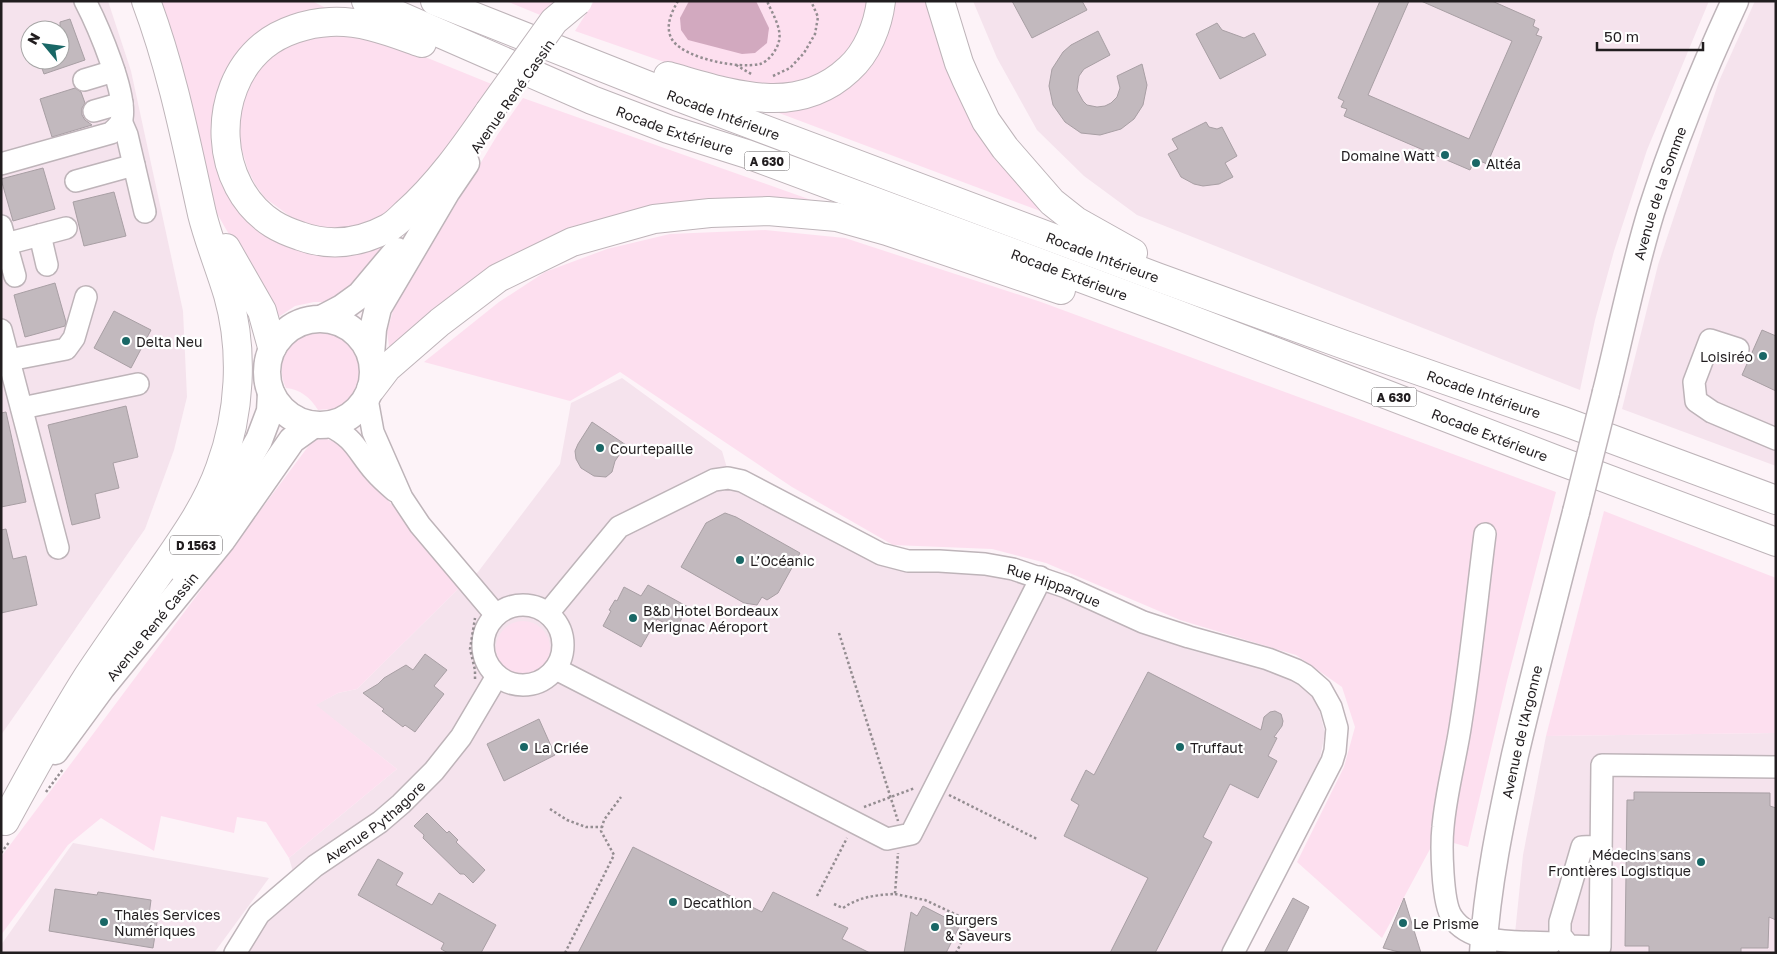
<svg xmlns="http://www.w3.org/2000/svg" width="1777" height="954" viewBox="0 0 1777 954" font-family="'Golos Text',sans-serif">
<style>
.built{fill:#f5e3ed;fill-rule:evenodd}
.green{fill:#fddfef}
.water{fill:#d2a9bf}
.building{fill:#c2b9be;stroke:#a89fa4}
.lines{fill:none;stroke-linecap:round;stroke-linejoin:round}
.minor-casing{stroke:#beb4b9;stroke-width:24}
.major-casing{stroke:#beb4b9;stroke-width:29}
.highway-casing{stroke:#beb4b9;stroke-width:30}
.path{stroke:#948d91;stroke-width:2.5;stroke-dasharray:2.5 2.5;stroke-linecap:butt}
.minor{stroke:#fff;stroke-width:21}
.major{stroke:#fff;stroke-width:26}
.highway{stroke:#fff;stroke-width:28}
.major-bridge-casing{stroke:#beb4b9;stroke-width:29;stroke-linecap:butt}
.highway-bridge-casing{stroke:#beb4b9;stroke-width:30;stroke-linecap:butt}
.major-bridge{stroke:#fff;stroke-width:26}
.highway-bridge{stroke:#fff;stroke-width:28}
.poi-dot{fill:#196766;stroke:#fff;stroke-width:2}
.labels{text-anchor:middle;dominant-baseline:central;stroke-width:4.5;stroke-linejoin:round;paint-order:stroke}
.shield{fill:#fff;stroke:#646162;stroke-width:1}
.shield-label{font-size:12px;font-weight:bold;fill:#211d1f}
.street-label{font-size:14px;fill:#211d1f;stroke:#fff}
.poi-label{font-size:14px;fill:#211d1f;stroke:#fff;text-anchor:start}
</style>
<rect width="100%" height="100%" fill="#fdf3f8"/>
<g class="built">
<path d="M1,1H108L131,71L183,311L187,397L174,450L145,529L1,735ZM30,30H60V60H30Z"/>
<path d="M973,1H1709L1647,150L1614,251L1595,320L1580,390L1137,215L1084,176L1037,130L997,58Z"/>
<path d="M1755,1H1776V466L1622,409L1658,265L1719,81Z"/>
<path d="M622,378L722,451L732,485L852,549L977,570L1015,579L1058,595L1139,631L1194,651L1268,669L1297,681L1317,701L1325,733L1319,763L1222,953H247L274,907L299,892L289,858L397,769L315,705L338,693L357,689L461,586L478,572L560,464L571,403Z"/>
<path d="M1776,733V953H1513L1523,855L1546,736Z"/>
<path d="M73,843L269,878L214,953H1V945Z"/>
</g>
<g class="green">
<path d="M154,1H312L334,12L293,19L215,127L260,227L394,237L344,296L331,302H314L295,306L277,318L215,210Z"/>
<path d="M506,1H557L545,17Z"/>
<path d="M594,1H869V6L856,40L830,71L793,87H750L693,72L575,31Z"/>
<path d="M893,1H929L1059,218L771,110L804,106Z"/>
<path d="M342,33L376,37L494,85L446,152L393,211L362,226L335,230L319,228L291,217L265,198L255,184L248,170L238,137V123L247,85L268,57L300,39Z"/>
<path d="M523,98L831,207L620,217L390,353L387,332L394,307L498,134Z"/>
<path d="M765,230L845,238L1041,302L1556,492L1507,681L1468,847L1436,838L1382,938L1297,862L1344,767L1355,727L1342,687L1296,655L1180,620L1046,563L992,549L893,545L792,487L620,372L570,401L424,362L499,302L545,272L607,249L670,234Z"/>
<path d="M323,329C335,332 346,336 354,345C369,364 361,399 338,408C332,410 324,409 318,410C311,398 300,389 286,388C277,370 282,346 301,336C308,332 315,331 323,329Z"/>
<path d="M327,439L341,445L461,586L357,689L338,693L316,705L397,769L289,858L266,822L237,817L234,833L161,816L154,851L101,818L68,845L1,935V857L313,440Z"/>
<path d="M1604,511L1776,578V733L1546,736Z"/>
<circle cx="523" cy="648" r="27"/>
</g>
<path class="water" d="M689,1H756L769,28L767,43L755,53L742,54L688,40L681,30L680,18Z"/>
<g class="building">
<path d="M1012,1H1082L1087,10L1032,38Z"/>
<path d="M1380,1H1409L1368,95L1469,139L1512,41L1421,1H1492L1535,20L1533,26L1539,29L1536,35L1542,37L1487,164L1480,161L1478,166L1473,164L1470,170L1344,116L1347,109L1341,107L1344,101L1338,98Z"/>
<path d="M70,19L85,60L44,74L39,60H60V22Z"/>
<path d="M1217,23L1222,30L1244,38L1254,33L1266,55L1220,79L1196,34Z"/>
<path d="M1098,31L1110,55L1084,69L1079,76L1077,90L1083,101L1087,105L1097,107L1105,106L1111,103L1117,97L1120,88L1117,76L1142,64L1147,85L1143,105L1134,119L1121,129L1100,135L1081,133L1065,122L1053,105L1049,86L1052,69L1063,52L1071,45Z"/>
<path d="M75,88L81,92L85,103L82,108V115L85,120L92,125L52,137L40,99Z"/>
<path d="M1206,122L1209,127L1217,129L1222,127L1237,156L1225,163L1233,177L1219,184L1203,186L1194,184L1181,177L1168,154L1178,149L1172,139Z"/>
<path d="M43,168L55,209L13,221L1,179Z"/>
<path d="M114,192L126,236L84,246L73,202Z"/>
<path d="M55,283L66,322L65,326L25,337L14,295Z"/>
<path d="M114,311L151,330L131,368L94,348Z"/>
<path d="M1762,330L1776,336V391L1742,375Z"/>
<path d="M126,406L138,457L113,463L119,488L95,494L100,518L72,525L48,425Z"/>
<path d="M6,412L26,502L1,507V413Z"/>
<path d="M592,422L626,445L615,461L612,472L606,477L594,476L581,468L576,459L575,451L578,444Z"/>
<path d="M725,513L736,517L800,553L778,593L767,600L762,597L757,605L744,603L681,567L706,523Z"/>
<path d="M6,529L13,559L26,556L37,605L1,613V530Z"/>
<path d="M648,585L688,607L676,629L657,619L641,647L603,626L611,611L609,610L615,600L617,601L624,587L641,596Z"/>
<path d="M425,654L447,670L434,686L444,694L415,732L405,725L403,727L382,711L384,709L363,693L378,684L384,678L406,665L413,670Z"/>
<path d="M1148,672L1261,730L1264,717L1270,712L1275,711L1281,714L1283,721L1282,726L1274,737L1277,738L1268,756L1277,761L1258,798L1230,784L1203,837L1212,842L1155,953H1110L1148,878L1064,836L1079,805L1071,800L1086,770L1094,775Z"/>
<path d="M539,719L555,755L504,781L487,744Z"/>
<path d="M1634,792L1770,793V806L1776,808V920L1769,917L1768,948H1741V953H1649V946H1625L1627,800H1634Z"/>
<path d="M427,813L447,833L449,831L458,840L456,842L485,870L473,883L464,874H460L423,838L424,835L414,826Z"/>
<path d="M633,847L762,912L773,892L848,928L842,939L870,953H578Z"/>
<path d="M378,859L403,873L396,885L432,905L439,893L496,925L481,953H448L441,949L444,943L358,895Z"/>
<path d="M55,889L97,895L98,892L151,900L149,915L158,916L153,948L49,931Z"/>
<path d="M1293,898L1309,907L1286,953H1264Z"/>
<path d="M1404,898L1421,953H1403L1383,948Z"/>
<path d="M923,906L960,925L946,953H904L911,912L917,916Z"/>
</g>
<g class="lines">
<defs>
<g id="minor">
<path d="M84,80L114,71"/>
<path d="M94,111L122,103"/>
<path d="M121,121L127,135L145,212"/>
<path d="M1,164L111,133C114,130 119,126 121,122C131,101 96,22 85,1"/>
<path d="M76,181L134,165"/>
<path d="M1,226L15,276"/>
<path d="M40,235L47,265"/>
<path d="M6,244L66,228"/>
<path d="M1,330L58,548"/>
<path d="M1738,349L1710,340L1694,382L1696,401L1712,412L1776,439"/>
<path d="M9,360L66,349L74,338L86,297"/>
<path d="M367,399L373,432L402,498L420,525L496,615"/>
<path d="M22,408L138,384"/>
<path d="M328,425C356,439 356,450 375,472C381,479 388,485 395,491"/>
<path d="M1485,534C1477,597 1471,660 1461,722C1456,757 1446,792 1443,827C1441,845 1442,903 1452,917C1471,946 1520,941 1551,943"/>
<circle cx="523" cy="645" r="40"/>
<path id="s1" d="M548,613L619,527L714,480L728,478L742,481L881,554L908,561H939L985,564L1013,569L1066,587L1143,622L1189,637L1268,659L1296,670L1305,675L1321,689L1331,707L1337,728L1335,751L1332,761L1233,953"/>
<path d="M556,669L887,839L911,834L1036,588L1040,577"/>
<path d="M1601,846L1582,847L1560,922V935L1569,946L1600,947L1602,765L1776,767"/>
<path id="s2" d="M235,953L259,914L315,866L380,822L401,804L434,771L461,737L497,676"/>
</g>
<g id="major">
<path d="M323,318L342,308L360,295L397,251"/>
<circle cx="320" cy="372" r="53"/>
<path d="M371,355L373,329L378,308L447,191L466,163"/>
<path id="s3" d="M1606,392C1621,332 1633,271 1651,212C1674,140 1703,70 1735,1"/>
<path d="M180,568L228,495L259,440L270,411L271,393"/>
<path id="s4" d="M55,751L102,687L222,540L292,440L313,425"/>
<path id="s5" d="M1483,953C1487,886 1501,820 1515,755C1534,674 1555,593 1576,512"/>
</g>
<g id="highway">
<path id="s6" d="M366,1L592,100L668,129L747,154L1172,312L1557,460L1776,542"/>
<path id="s7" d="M435,1L657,89L1157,277L1345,345L1563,421L1776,500"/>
<path d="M940,1L959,63L966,79L986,121L1005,148L1052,202L1076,221L1133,253"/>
<path d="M422,43C393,33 362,20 330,22C308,23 281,31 263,46C210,90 213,186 273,224C281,229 291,233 300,236C330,247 360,243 388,228C394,225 400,219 405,214C438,185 464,148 489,112"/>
<path d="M668,76C729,93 796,119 849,69C867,53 878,26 881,1"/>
<path d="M226,248L262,311L272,347"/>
<path d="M371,389L387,368L440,322L498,278L572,242L654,219L710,213L768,211L837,217L887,231L1061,290"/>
<path d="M5,821C32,772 58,723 88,676C112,640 137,605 162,569C184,537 207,505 220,468C240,414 244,351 228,295C220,268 209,242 202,214C186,142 172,70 146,1"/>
</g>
</defs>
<use href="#minor" class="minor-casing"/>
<use href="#major" class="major-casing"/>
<use href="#highway" class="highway-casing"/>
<g class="path">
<path d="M678,1C671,13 664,28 673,41C687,59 739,69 760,64C769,61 777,50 779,41C782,28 772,13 767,1"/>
<path d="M736,65L753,75"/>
<path d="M773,76L790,68L804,53L815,34L818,17L811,1"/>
<path d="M839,633L898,821"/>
<path d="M475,679V670L470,649L475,618"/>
<path d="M46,792L63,769"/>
<path d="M949,795L1037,839"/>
<path d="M864,807L915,788"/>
<path d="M550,809L567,820L586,827H602"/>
<path d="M1,853L10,841"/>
<path d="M895,894L925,900L972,922L956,953"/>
<path d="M817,896L847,838"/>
<path d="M834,904L843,908C859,897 875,895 895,894L898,853"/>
<path d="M565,953L614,855L601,831L604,820L621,797"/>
</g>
<use href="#minor" class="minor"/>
<use href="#major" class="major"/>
<use href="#highway" class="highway"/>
<defs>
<path id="major-bridge" d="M1576,512L1606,392"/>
<path id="highway-bridge" d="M489,112L554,21L578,1"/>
</defs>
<use href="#major-bridge" class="major-bridge-casing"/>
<use href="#highway-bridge" class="highway-bridge-casing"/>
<use href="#major-bridge" class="major-bridge"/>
<use href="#highway-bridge" class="highway-bridge"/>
</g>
<g class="poi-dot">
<circle cx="1445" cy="155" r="5"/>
<circle cx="1476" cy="163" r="5"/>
<circle cx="126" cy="341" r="5"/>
<circle cx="1763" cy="356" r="5"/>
<circle cx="600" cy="448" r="5"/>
<circle cx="740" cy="560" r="5"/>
<circle cx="633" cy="618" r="5"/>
<circle cx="524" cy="747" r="5"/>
<circle cx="1180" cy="747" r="5"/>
<circle cx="1701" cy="862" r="5"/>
<circle cx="673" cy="902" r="5"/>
<circle cx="104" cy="922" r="5"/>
<circle cx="1403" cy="923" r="5"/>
<circle cx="935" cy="927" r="5"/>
</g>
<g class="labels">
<g class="shield">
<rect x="744.5" y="151.5" width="45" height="19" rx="4"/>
<rect x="1371.5" y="387.5" width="45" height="19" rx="4"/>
<rect x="170" y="535.5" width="52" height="19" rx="4"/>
</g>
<g class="shield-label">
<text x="767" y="161">A 630</text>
<text x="1394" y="397">A 630</text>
<text x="196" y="545">D 1563</text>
</g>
<g class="street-label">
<text transform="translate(512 96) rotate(-55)">Avenue René Cassin</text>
<text stroke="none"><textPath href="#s7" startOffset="310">Rocade Intérieure</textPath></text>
<text stroke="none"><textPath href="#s6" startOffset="335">Rocade Extérieure</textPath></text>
<text stroke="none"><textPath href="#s3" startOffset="206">Avenue de la Somme</textPath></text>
<text stroke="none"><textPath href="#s7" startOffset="715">Rocade Intérieure</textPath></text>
<text stroke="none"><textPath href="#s6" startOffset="755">Rocade Extérieure</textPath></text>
<text stroke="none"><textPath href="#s7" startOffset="1120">Rocade Intérieure</textPath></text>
<text stroke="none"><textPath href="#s6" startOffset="1205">Rocade Extérieure</textPath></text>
<text stroke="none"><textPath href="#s1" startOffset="580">Rue Hipparque</textPath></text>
<text stroke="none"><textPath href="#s4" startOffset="158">Avenue René Cassin</textPath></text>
<text stroke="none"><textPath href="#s5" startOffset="225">Avenue de l'Argonne</textPath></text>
<text stroke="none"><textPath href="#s2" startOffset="194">Avenue Pythagore</textPath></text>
</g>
<g class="poi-label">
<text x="1435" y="155" text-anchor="end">Domaine Watt</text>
<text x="1486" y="163">Altéa</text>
<text x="136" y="341">Delta Neu</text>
<text x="1753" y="356" text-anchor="end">Loisiréo</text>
<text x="610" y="448">Courtepaille</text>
<text x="750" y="560">L’Océanic</text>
<text x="643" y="610">B&amp;b Hotel Bordeaux<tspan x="643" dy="16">Merignac Aéroport</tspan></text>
<text x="534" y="747">La Criée</text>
<text x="1190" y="747">Truffaut</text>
<text x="1691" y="854" text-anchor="end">Médecins sans<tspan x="1691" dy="16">Frontières Logistique</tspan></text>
<text x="683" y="902">Decathlon</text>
<text x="114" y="914">Thales Services<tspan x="114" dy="16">Numériques</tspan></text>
<text x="945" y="919">Burgers<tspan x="945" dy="16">&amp; Saveurs</tspan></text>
<text x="1413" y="923">Le Prisme</text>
</g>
</g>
<rect width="1777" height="954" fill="none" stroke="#211d1f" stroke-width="5"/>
<g transform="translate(45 45) rotate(299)"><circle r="24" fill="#ffffff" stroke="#a6a5a5"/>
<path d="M0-4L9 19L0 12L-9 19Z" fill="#196766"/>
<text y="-8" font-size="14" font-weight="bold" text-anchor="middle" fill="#211d1f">N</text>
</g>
<path d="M1597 42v8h106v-8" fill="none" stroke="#211d1f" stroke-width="2.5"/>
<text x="1604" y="42" font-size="15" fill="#211d1f" stroke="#ffffff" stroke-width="4" paint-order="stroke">50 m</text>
</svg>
